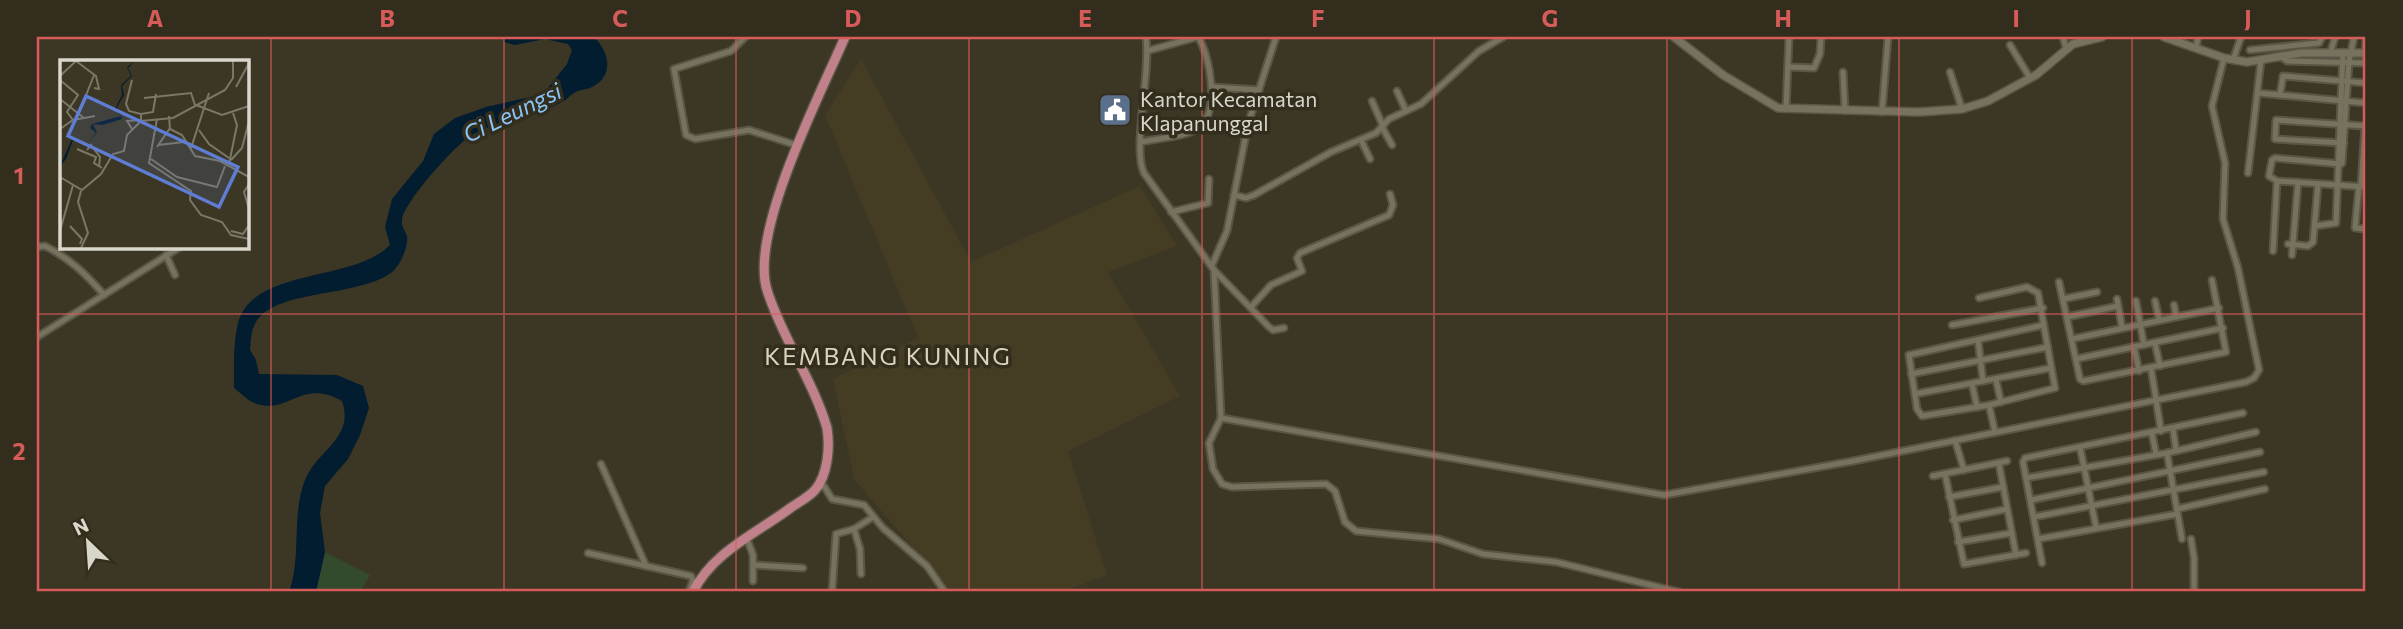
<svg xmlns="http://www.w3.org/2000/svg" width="2403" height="629" viewBox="0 0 2403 629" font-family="Commissioner,sans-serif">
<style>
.built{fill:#443d24}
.green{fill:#334a2c}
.water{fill:#021c30}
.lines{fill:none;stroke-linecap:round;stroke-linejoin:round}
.minor-casing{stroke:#5a5646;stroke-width:9}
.tertiary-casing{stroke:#5a5646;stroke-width:10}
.primary-casing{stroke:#5a5646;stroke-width:12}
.minor{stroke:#77725e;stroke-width:5}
.tertiary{stroke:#77725e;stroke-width:7}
.primary{stroke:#c1818a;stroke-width:9}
.grid{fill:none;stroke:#d75c59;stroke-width:2;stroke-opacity:0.55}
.labels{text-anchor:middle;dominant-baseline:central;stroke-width:7;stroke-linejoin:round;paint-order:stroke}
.poi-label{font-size:21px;fill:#d9d6cb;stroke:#322d1c;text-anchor:start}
.water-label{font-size:23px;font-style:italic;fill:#8ac5f6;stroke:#322d1c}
.quarter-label{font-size:24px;letter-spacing:2px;fill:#dbd5bf;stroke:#322d1c}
.inset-road{fill:none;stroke:#7b7767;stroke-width:2}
.view{fill:#5f7ed3;fill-opacity:0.15;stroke:#5f7ed3;stroke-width:3.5}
.inset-edge{fill:none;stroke:#d9d6cb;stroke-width:3.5}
.neatline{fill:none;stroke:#d75c59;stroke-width:2.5}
.grid-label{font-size:23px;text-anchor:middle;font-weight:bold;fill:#d75c59}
</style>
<rect width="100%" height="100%" fill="#3c3725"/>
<path class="built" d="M861,59L971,262L1140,186L1177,246L1108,272L1180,396L1068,451L1107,575L1062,592H951L854,479L833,379L918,338L825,115Z"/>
<path class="green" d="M325,552L370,575L360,592H315Z"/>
<path class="water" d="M503,37H594C608,50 615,74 594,86C588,90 580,89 574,93C570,95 567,100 562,102C534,118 500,119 472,135C456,144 402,204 402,221C401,226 405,231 407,236C409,246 400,266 391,273C355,298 272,289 255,324C251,331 251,341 250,350L256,360L259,374L337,375L363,386L369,408L360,435L348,459L325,486L320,513L325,552L316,592H289C302,556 291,515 305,480C317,450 355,438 342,401C302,378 289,414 257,404C249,402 241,393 234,388C234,367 233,344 238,323C253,267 353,283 390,245L385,227L392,199L423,161L434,134L455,118L486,107L543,94L567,64L572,50L568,44L545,39L515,45L504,42Z"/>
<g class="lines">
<defs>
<g id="minor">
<path d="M745,37L731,51L674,69L686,135L695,139L749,130L796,145"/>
<path d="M1146,37C1151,74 1132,148 1144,173L1214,270L1221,418L1209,443L1213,469L1222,484L1232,487L1326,484L1335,491L1345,522L1356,531L1439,539L1483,554L1556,562L1679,592"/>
<path d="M2063,37L2066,48"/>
<path d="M2010,45L2030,78"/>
<path d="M2196,48L2198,37"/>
<path d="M2250,50L2319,43L2322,37"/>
<path d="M1147,51L1197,37"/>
<path d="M2331,51L2335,37"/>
<path d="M2280,56L2287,61L2366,63"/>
<path d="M2365,57L2366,39"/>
<path d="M2233,60L2241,37"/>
<path d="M1789,67L1814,68L1820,54L1821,37"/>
<path d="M1843,72L1845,111"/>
<path d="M1950,72L1962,109"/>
<path d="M2366,83L2283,76L2280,95L2366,103"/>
<path d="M1212,87L1259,90"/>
<path d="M1397,91L1406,111"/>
<path d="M2258,93L2280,95"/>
<path d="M1372,101L1383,126"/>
<path d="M1786,109L1789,37"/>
<path d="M1882,112L1888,37"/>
<path d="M1382,127L1392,145"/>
<path d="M1361,140L1370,159"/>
<path d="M1141,142C1158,138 1187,137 1200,127C1220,110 1210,55 1198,37"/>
<path d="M2344,143L2275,139L2276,120L2366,126"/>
<path d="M2342,163L2349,61L2354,37"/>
<path d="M2341,164L2275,158L2272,160L2269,176L2277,181L2366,187"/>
<path d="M2248,173L2261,60"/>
<path d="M2359,186L2355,228L2366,229"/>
<path d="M2361,186L2365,126"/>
<path d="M1234,195L1246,198L1254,195L1331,152L1376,133L1389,119L1421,104L1479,51L1503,37"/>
<path d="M1171,212L1208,203L1209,179"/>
<path d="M2315,226L2336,223L2343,52"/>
<path d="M2288,244L2308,246L2313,242L2318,184"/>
<path d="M37,247L45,246C69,258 86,274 104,295"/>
<path d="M2273,251L2277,181"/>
<path d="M166,255L175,275"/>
<path d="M2292,255L2298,182"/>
<path d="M1212,265L1227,231L1248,124L1276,37"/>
<path d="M1215,271L1269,327L1273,330L1284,328"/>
<path d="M2059,282L2080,379L2083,381L2226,352L2212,280"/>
<path d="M1979,298L2027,287L2038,293L2055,388L1989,405L1922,416L1917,409L1909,355L2044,325"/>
<path d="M2063,299L2097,292"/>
<path d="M2117,299L2122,327"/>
<path d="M2136,301L2144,345"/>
<path d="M2155,301L2159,319"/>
<path d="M2174,305L2176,316"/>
<path d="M1251,307L1271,285L1302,271L1297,258L1300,253L1389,215L1393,205L1390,194"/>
<path d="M2067,317L2118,306"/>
<path d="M1952,325L2043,308"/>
<path d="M37,337L180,247"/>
<path d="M2072,339L2219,308"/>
<path d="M1978,340L1983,381"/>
<path d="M2155,343L2160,366"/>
<path d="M2134,347L2139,371"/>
<path d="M2076,359L2223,328"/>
<path d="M2151,368L2161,431"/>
<path d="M1911,374L2048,347"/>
<path d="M1996,380L2001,402"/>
<path d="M1972,384L1977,407"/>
<path d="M1915,394L2051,368"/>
<path d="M1989,405L1995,432"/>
<path d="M1221,418L1664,495L1853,461L2246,382L2254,378L2259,370L2238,268L2223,219L2225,163L2212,106L2224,58"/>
<path d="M2173,429L2176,450"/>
<path d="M2152,434L2156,454"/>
<path d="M1955,440L1964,470"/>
<path d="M2080,447L2096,527"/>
<path d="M2167,453L2182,539"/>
<path d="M601,464L646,566"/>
<path d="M1999,464L2016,555"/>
<path d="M1945,474L1964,564L2026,553"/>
<path d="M1933,476L2007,461"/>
<path d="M2026,478L2167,453L2256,432"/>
<path d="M817,488L824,486L832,499L864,505L883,528L927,566L945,592"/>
<path d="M1949,497L2003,487"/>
<path d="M2031,500L2260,452"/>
<path d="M2177,509L2265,489"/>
<path d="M2034,517L2264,472"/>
<path d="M1953,520L2007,509"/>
<path d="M854,529L860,549L861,574"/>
<path d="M747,539L753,555V581"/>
<path d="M2038,539L2177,514"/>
<path d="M2191,539L2194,558V592"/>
<path d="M1958,542L2012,533"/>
<path d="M588,553L691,576L693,580L689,592"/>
<path d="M2042,563L2023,462L2025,458L2243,413"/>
<path d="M754,565L803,568"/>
<path d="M832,592L836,534L854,529L873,517"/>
</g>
<g id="tertiary">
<path d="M1674,37L1723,75L1778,108L1919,112L1962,109L1988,101L2036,75L2073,44L2102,37"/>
<path d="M2164,37L2224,58L2247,62L2301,53H2366"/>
</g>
<path id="primary" d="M693,592C712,553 755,534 789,509C797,503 808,498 815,490C828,475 830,447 827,428C813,380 782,338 767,290C749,232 821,93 845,37"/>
</defs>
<use href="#minor" class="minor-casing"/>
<use href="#tertiary" class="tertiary-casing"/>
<use href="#primary" class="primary-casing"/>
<use href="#minor" class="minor"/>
<use href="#tertiary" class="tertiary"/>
<use href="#primary" class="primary"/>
</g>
<path class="grid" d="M271,37V592M504,37V592M736,37V592M969,37V592M1202,37V592M1434,37V592M1667,37V592M1899,37V592M2132,37V592M37,314H2366"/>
<defs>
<symbol id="civic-square" viewBox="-11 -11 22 22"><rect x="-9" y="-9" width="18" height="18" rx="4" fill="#5c6f8a" stroke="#322d1c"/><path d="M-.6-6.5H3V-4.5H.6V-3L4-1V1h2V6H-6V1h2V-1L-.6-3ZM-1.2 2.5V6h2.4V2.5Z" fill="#fff"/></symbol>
</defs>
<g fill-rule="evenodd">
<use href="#civic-square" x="1096" y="91" width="38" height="38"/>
</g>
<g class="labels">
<g class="poi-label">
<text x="1140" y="98">Kantor Kecamatan<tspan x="1140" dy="24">Klapanunggal</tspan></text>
</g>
<g class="water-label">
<text transform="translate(512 112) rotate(-26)">Ci Leungsi</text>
</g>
<g class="quarter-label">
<text x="888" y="355">KEMBANG KUNING</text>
</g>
</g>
<g transform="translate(60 60)">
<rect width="189" height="189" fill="#3c3725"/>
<path d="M75,1L68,8L72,16L62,26L64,35L57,47L62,59L43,65L33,64L37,73L26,84L13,80L6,99L0,106L12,79L27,83L36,73L30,68L32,64L61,56L55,49L62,35L61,25L71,16L67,7Z" fill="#021c30"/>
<path class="inset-road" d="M16,1L36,16L39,29L34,28M0,16L16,1M0,20L18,35L7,52L13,60M72,20L66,44L69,51L81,54V61M176,27L189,3M25,38L34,15M84,38L131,33L135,45M0,39L24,58M136,45L162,55L189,46M81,54L93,52L96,34M109,56L110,69L122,75L135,96L160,101L189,117M97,59L89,103L131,131L130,140L141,155L162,162L171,175L189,179M0,69L13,60L35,56M72,69L67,61L81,60M139,70L149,84L169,98M98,85L124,82M97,87L110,68M131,88L149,33M17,89L36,97L34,103L42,108M27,90L31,85L40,97L39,107M91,99L117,117L157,127L165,106M171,100L182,88L189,61M169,104L177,65L173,53M0,117L22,130L41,114L53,94L64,91L67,75L81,61L113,58L165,30L173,18V1M189,124L184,132L189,149M21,131L18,142L28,173L21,188M10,166L22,179L20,184M0,171L13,125M171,171L183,174L189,165"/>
<path class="view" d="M26,36L178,107L159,147L8,76Z"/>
<rect width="189" height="189" class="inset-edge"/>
</g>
<rect width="2403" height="629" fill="none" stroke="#322d1c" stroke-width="77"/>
<g transform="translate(88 542) rotate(335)" stroke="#322d1c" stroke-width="5" paint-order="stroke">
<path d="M0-5L12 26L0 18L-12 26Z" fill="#d9d6cb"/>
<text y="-10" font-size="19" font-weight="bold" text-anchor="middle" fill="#d9d6cb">N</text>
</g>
<rect x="38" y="38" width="2326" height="552" class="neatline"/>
<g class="grid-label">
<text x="155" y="27">A</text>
<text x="387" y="27">B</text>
<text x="620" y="27">C</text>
<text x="853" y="27">D</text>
<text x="1085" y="27">E</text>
<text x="1318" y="27">F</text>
<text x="1550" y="27">G</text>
<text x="1783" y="27">H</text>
<text x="2016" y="27">I</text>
<text x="2248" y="27">J</text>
<text x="19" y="184">1</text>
<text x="19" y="460">2</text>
</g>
</svg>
